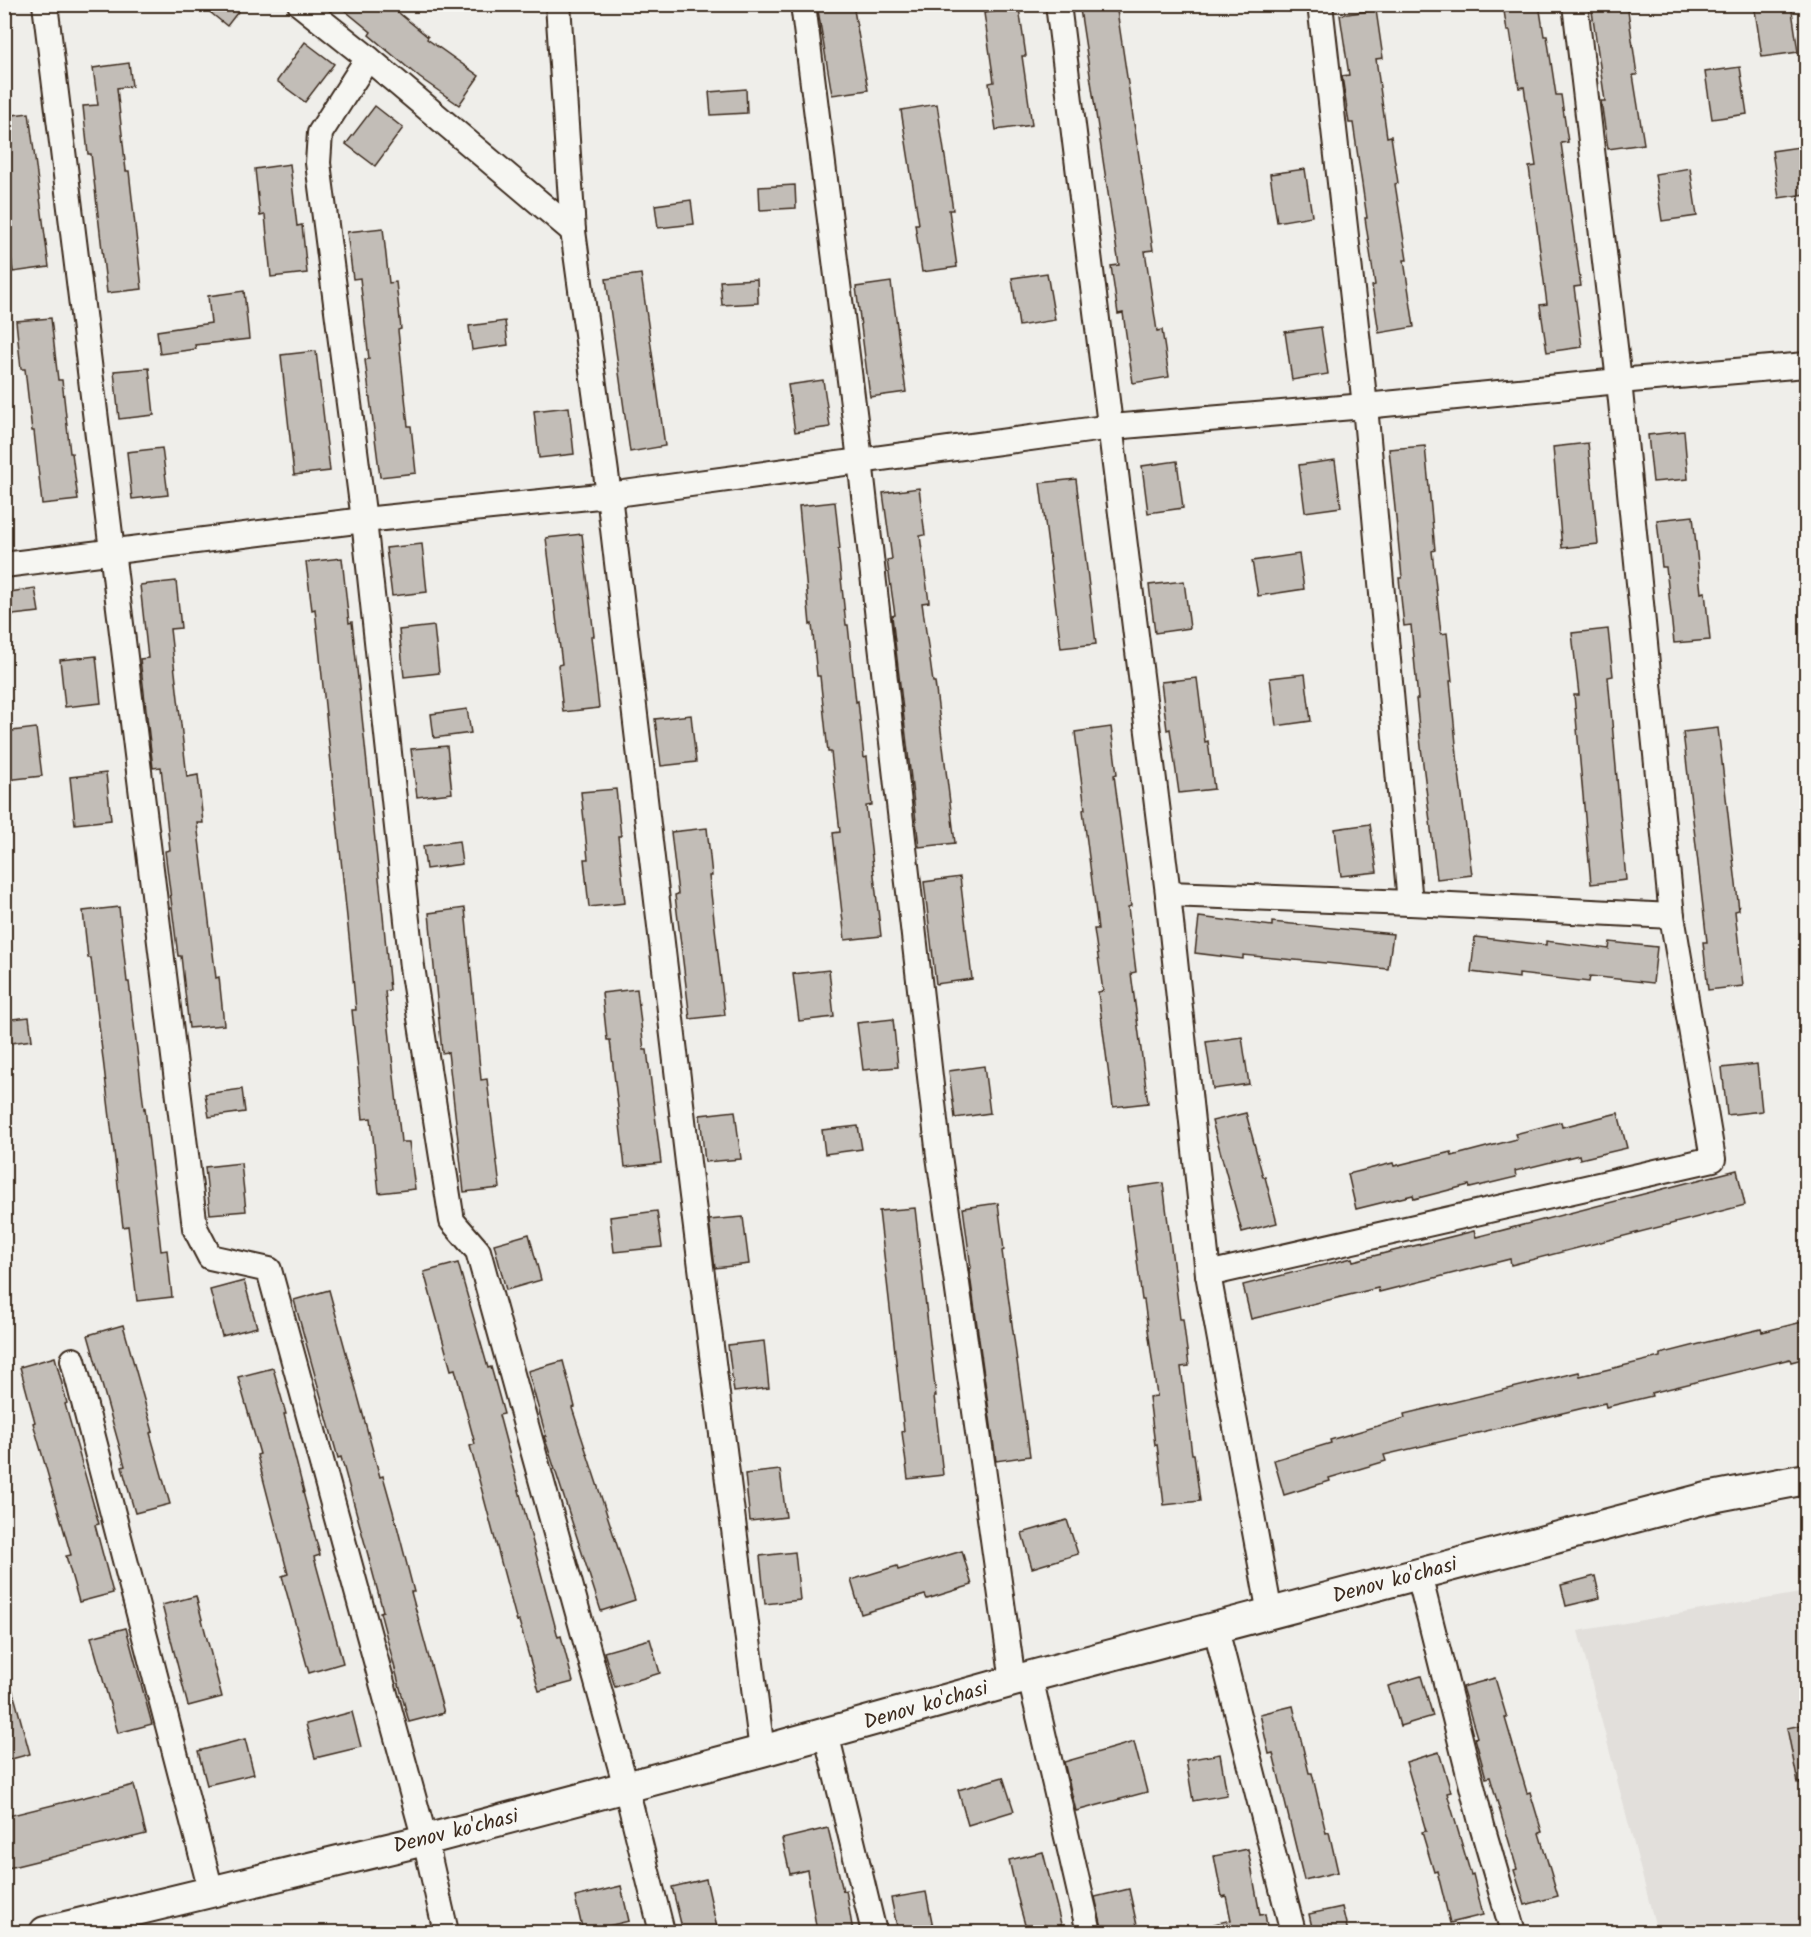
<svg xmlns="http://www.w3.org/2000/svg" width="1811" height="1937" viewBox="0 0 1811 1937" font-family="Kalam,sans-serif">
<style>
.built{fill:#e2dfdb}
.building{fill:#c2bdb7;stroke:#3b2a1e;stroke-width:1.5}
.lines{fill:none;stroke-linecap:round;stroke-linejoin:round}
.minor-casing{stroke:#3b2a1e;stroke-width:28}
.tertiary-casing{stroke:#3b2a1e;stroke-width:34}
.minor{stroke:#f6f6f2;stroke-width:24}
.tertiary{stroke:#f6f6f2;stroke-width:30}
.labels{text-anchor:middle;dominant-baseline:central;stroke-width:5;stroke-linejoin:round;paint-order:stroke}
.street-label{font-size:21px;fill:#3b2a1e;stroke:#f6f6f2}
</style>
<rect width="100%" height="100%" fill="#efeeea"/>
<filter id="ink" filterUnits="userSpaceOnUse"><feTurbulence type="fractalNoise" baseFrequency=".0167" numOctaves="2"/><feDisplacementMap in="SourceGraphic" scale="12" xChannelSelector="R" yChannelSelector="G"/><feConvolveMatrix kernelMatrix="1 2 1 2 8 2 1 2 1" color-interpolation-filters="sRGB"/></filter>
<g filter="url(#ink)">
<path class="built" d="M1806,1592V1932H1657L1578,1631Z"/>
<g class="building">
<path d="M200,4H244L227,26Z"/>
<path d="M337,4H388L428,37L427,39L479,76L459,105L420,78L369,35L371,32Z"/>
<path d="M817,4H853L868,90L832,95Z"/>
<path d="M1107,4H1116L1153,250L1145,251L1157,331L1162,330L1169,377L1133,383L1123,313L1118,314L1111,266L1119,265L1080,9Z"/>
<path d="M1503,4H1539L1544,36H1547L1556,95H1561L1568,142L1561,143L1581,286L1574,287L1582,347L1547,352L1540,305L1547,304L1529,167L1536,166L1524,87L1519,88L1510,31H1507Z"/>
<path d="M1591,4H1627L1637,75H1633L1644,144L1608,149L1601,101H1605Z"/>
<path d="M1754,4H1791L1798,52L1762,57Z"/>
<path d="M1019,8L1026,56H1022L1032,125L996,130L989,83L994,82L984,13Z"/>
<path d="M1376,10L1383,58L1376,59L1387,137L1391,136L1398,183L1395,184L1407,260H1404L1414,327L1379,333L1372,286L1375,285L1365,218H1367L1353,123H1349L1342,76L1349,75L1340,15Z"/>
<path d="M305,42L334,64L305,102L277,81Z"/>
<path d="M129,63L132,86L117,88L126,171H129L142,289L107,293L91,154H88L83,106L98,105L93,68Z"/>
<path d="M1740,67L1747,114L1712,119L1705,72Z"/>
<path d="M746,89L747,113L711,115L709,92Z"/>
<path d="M937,104L953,210H949L957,267L922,272L915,224H919L901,110Z"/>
<path d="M375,106L403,128L375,166L346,144Z"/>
<path d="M29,113L49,267L13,272L4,202V116Z"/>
<path d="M1806,146V194L1779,198L1772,151Z"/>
<path d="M290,164L297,226L302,225L307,273L271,277L265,215L260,216L255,169Z"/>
<path d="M1690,168L1697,216L1662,221L1655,174Z"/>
<path d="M1305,169L1312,216L1277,222L1270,174Z"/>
<path d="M795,185L796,208L760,210L759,187Z"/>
<path d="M691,200L694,224L658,228L655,205Z"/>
<path d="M383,228L389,283L396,282L401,329L398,330L408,426H411L416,473L380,477L365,360L369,359L360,278L353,279L347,232Z"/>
<path d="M1047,273L1055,320L1019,326L1012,278Z"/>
<path d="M641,274L665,446L630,452L606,279Z"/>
<path d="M757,279L758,303L722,305L720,281Z"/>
<path d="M891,282L906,392L870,397L856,287Z"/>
<path d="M244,291L249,339L195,345L196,349L160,354L157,331L211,323L208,296Z"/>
<path d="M51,318L58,380H62L70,453H72L78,500L42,504L34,431H32L25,369H21L16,321Z"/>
<path d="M505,321L508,345L472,350L469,326Z"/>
<path d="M1321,327L1328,374L1292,380L1285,332Z"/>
<path d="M316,351L330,471L294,475L281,355Z"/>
<path d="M149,368L154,415L119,419L114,371Z"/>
<path d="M823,380L830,427L795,432L788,385Z"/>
<path d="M569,407L574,454L539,458L534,411Z"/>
<path d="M1684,431L1688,479L1653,482L1648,435Z"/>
<path d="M1588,443L1598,544L1562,548L1553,447Z"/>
<path d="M1425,446L1435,550L1432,551L1441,634L1447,633L1452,681H1450L1458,765L1472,875L1437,879L1421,747L1416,699H1418L1411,625L1404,626L1399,578H1402L1389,449Z"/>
<path d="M162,448L168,495L132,499L127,452Z"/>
<path d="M1335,460L1341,507L1305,512L1299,465Z"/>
<path d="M1177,461L1183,508L1148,513L1142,466Z"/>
<path d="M1076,479L1096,644L1061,648L1040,483Z"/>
<path d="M919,488L925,535L920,536L929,602L922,603L933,682H935L955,843L919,847L892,616L895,615L887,560L892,559L883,493Z"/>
<path d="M835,502L840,549L838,550L846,625H848L856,702L858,701L864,758L867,757L872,805L866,806L881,936L845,940L833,833L840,832L831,752H828L820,676H817L812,624L810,625L799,506Z"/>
<path d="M1693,516L1701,593L1705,592L1710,640L1674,643L1666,567H1662L1657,520Z"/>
<path d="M582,534L594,636H591L599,708L563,712L558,665L562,664L546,538Z"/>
<path d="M422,544L427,592L392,596L386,548Z"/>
<path d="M1299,554L1304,589L1258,596L1252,561Z"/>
<path d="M342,558L349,623L352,622L383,916L390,990L385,991L401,1142H409L415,1189L379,1193L371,1118L363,1119L352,1010H356L350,946L315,609L312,610L306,562Z"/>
<path d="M176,581L181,628L170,629L187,777L198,775L203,823H197L216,978L219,977L224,1025L189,1028L181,956H178L165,851L170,850L161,767L153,768L140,659L148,658L140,585Z"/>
<path d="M1184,581L1190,628L1155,633L1149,585Z"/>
<path d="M35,588L39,612L4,616V593Z"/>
<path d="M434,626L439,673L404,677L399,630Z"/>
<path d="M1608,629L1613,676L1608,677L1626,880L1591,884L1574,695H1579L1572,633Z"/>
<path d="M96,656L101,703L65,707L60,660Z"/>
<path d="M1305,674L1311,721L1276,726L1270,678Z"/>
<path d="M1197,678L1205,742L1208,741L1214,789L1179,793L1170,729L1167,730L1161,682Z"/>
<path d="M467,709L471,733L434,738L431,714Z"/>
<path d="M691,715L696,762L661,766L655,719Z"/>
<path d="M1111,727L1117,774L1114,775L1131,906L1128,907L1136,972L1131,973L1148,1103L1113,1107L1098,992L1103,991L1094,929H1098L1083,810L1085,809L1075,732Z"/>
<path d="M36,728L42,776L6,780L4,732Z"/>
<path d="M1718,728L1739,910L1735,911L1743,986L1708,990L1703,942H1707L1683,732Z"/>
<path d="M447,746L452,793L417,797L411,749Z"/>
<path d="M106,773L111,820L75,824L70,777Z"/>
<path d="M616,789L621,836H618L625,903L589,907L584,859H588L581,792Z"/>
<path d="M1370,824L1377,872L1341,876L1335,829Z"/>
<path d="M707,828L712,876H709L725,1015L690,1019L675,895L678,894L671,832Z"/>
<path d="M459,841L462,864L426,869L423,846Z"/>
<path d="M960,877L972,979L936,984L924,882Z"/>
<path d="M119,907L127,982H129L144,1109L145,1108L161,1251L167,1250L172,1297L137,1301L128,1226L123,1227L91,958H88L83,911Z"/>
<path d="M465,908L481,1080L487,1079L500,1188L464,1192L448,1052L442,1053L429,913Z"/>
<path d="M1199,917L1272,926V922L1393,934L1388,969L1243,955V959L1195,953Z"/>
<path d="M1475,937L1546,945V941L1609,949L1610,942L1657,947L1653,983L1590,976L1589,982L1519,974V978L1471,972Z"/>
<path d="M829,970L834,1017L799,1021L793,974Z"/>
<path d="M637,989L644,1050H647L661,1163L625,1167L610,1040H607L602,993Z"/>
<path d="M29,1017L32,1040L4,1044V1020Z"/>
<path d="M893,1019L898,1067L863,1070L857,1023Z"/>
<path d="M1242,1037L1249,1084L1213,1089L1206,1042Z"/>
<path d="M1757,1064L1762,1111L1727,1115L1722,1068Z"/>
<path d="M984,1066L990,1113L955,1118L949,1071Z"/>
<path d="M242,1089L245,1112L209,1117L205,1094Z"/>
<path d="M735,1111L741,1159L705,1162L700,1115Z"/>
<path d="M1246,1113L1263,1177H1265L1277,1223L1242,1232L1212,1121Z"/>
<path d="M1618,1113L1627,1148L1580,1159L1579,1155L1515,1171L1516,1177L1470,1188L1469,1185L1414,1199L1413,1195L1356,1209L1348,1174L1393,1163L1394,1166L1451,1152L1452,1156L1517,1139L1515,1134L1561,1122L1562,1127Z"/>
<path d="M858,1126L862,1149L825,1154L822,1130Z"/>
<path d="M241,1163L246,1211L210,1214L205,1167Z"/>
<path d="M1737,1170L1745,1205L1511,1265L1510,1259L1379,1292L1378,1288L1251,1319L1243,1285L1352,1258L1353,1261L1474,1231L1476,1237Z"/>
<path d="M1163,1183L1180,1319H1183L1189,1366L1181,1367L1192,1454H1194L1200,1501L1164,1505L1157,1444L1155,1445L1149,1397L1157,1396L1144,1300H1142L1128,1188Z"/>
<path d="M998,1203L1004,1250L1002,1251L1030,1456L996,1461L969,1268H971L963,1208Z"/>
<path d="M915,1208L936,1396H934L943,1475L908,1479L902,1432L904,1431L879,1211Z"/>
<path d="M657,1211L662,1247L614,1252L610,1217Z"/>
<path d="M743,1217L749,1264L715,1268L709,1220Z"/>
<path d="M529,1234L541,1280L506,1290L494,1244Z"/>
<path d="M458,1263L488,1368L491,1367L504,1414L499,1415L558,1637L561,1636L573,1682L539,1691L519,1621L517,1622L470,1446L475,1444L455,1369L451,1370L424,1272Z"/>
<path d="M244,1281L257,1327L222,1336L210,1290Z"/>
<path d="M329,1290L380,1477L383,1476L396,1522L414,1592H411L444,1713L409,1722L380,1612L383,1611L368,1555L341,1457L338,1458L294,1300Z"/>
<path d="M1806,1321V1358L1791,1362L1790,1359L1651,1393L1652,1396L1606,1407L1605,1403L1384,1455L1386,1461L1329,1478L1330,1481L1284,1495L1274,1460L1331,1443L1330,1440L1405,1418L1404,1414L1579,1372L1580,1376L1660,1357V1354L1715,1340L1761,1329L1762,1332Z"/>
<path d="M123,1325L153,1432L150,1433L170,1504L135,1513L122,1467L125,1466L88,1335Z"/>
<path d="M764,1341L769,1388L734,1392L728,1345Z"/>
<path d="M55,1357L67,1403L65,1404L99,1524L95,1525L113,1593L79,1602L66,1556L71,1555L33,1423L35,1422L20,1367Z"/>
<path d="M563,1361L575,1407L572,1408L635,1600L601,1611L544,1436H546L528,1371Z"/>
<path d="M273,1368L286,1414H284L304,1492H303L320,1555L314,1557L343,1663L309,1673L282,1576L288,1574L257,1455L260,1454L238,1377Z"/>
<path d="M780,1470L786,1517L750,1521L745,1474Z"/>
<path d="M1067,1520L1078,1554L1032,1568L1022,1533Z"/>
<path d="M962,1551L972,1585L927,1599L925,1595L861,1614L851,1580L897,1566L898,1570Z"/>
<path d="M795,1552L800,1600L765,1604L760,1556Z"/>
<path d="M1595,1576L1600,1598L1566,1606L1561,1585Z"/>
<path d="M196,1596L222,1697L188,1706L162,1605Z"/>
<path d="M126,1628L152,1724L118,1733L91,1637Z"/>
<path d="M650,1639L660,1673L615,1687L604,1652Z"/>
<path d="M1421,1676L1433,1716L1400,1726L1388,1686Z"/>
<path d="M1495,1678L1507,1718H1505L1527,1793L1530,1792L1542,1832L1539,1833L1558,1896L1525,1905L1514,1870L1517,1869L1490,1777L1486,1778L1475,1738L1477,1737L1462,1687Z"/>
<path d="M10,1681L30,1754L4,1761V1682Z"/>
<path d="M1293,1706L1309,1773H1312L1326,1833L1329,1832L1338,1872L1304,1880L1273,1753L1269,1754L1260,1714Z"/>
<path d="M352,1712L361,1747L315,1758L306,1724Z"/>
<path d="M1806,1724V1783H1798L1787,1728Z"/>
<path d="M245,1739L254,1774L207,1785L198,1751Z"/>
<path d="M1134,1742L1147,1792L1076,1811L1064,1762Z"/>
<path d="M1439,1752L1451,1792L1447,1793L1471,1875L1473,1874L1483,1915L1450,1923L1437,1871L1434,1872L1422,1832L1426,1831L1406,1762Z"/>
<path d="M1220,1754L1227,1795L1193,1801L1186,1760Z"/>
<path d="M1003,1777L1014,1811L968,1825L958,1790Z"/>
<path d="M134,1785L146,1834L4,1869V1817Z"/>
<path d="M828,1828L843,1891L846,1890L853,1932H817L807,1870L790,1874L782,1839Z"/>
<path d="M1248,1849L1260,1915L1265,1914L1268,1932H1215L1214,1924L1231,1920L1226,1896L1222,1897L1214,1856Z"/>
<path d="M1043,1852L1063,1932H1027L1020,1907L1009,1860Z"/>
<path d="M706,1879L718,1932H683L672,1887Z"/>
<path d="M621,1886L629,1921L583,1932L575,1897Z"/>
<path d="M1129,1889L1138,1930L1126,1932H1103L1095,1897Z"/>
<path d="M926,1892L934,1932H898L891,1898Z"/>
<path d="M1342,1907L1348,1932H1313L1309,1914Z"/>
</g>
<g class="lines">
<defs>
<g id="minor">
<path d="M45,4L195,1228L210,1257L269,1270L425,1840L446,1932"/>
<path d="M300,4L368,58L573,231"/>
<path d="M558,4L573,231L609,495L691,1188L762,1751"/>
<path d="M803,4L860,460L939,1156L1013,1681"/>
<path d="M1058,4L1168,894L1208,1274L1270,1614"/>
<path d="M1320,4L1365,406L1410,903"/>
<path d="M368,58L320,133L318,163L364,520L412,967L452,1221L478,1251L626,1787L662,1932"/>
<path d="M4,565L364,520L609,495L1111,427L1365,406L1619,381L1806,365"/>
<path d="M1168,894L1410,903L1672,916"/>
<path d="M1208,1274L1713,1159L1672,916L1619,381L1575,4"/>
<path d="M73,1360L211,1891"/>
<path d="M1419,1575L1482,1826L1513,1932"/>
<path d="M1216,1629L1293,1932"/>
<path d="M1030,1677L1089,1932"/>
<path d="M826,1733L874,1932"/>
</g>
<path id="tertiary" d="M45,1932L425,1840L762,1751L1013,1681L1707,1498L1806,1479"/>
</defs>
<use href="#minor" class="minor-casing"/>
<use href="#tertiary" class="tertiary-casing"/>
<use href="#minor" class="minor"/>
<use href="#tertiary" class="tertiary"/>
</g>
</g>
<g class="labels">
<g class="street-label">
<text transform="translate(1395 1581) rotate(-15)">Denov ko'chasi</text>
<text transform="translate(926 1706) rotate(-16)">Denov ko'chasi</text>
<text transform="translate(456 1832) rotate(-14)">Denov ko'chasi</text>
</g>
</g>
<rect width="1811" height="1937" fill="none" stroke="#f6f6f2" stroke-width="24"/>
<rect x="12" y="12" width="1787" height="1913" fill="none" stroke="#3b2a1e" stroke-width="2" filter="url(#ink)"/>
</svg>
